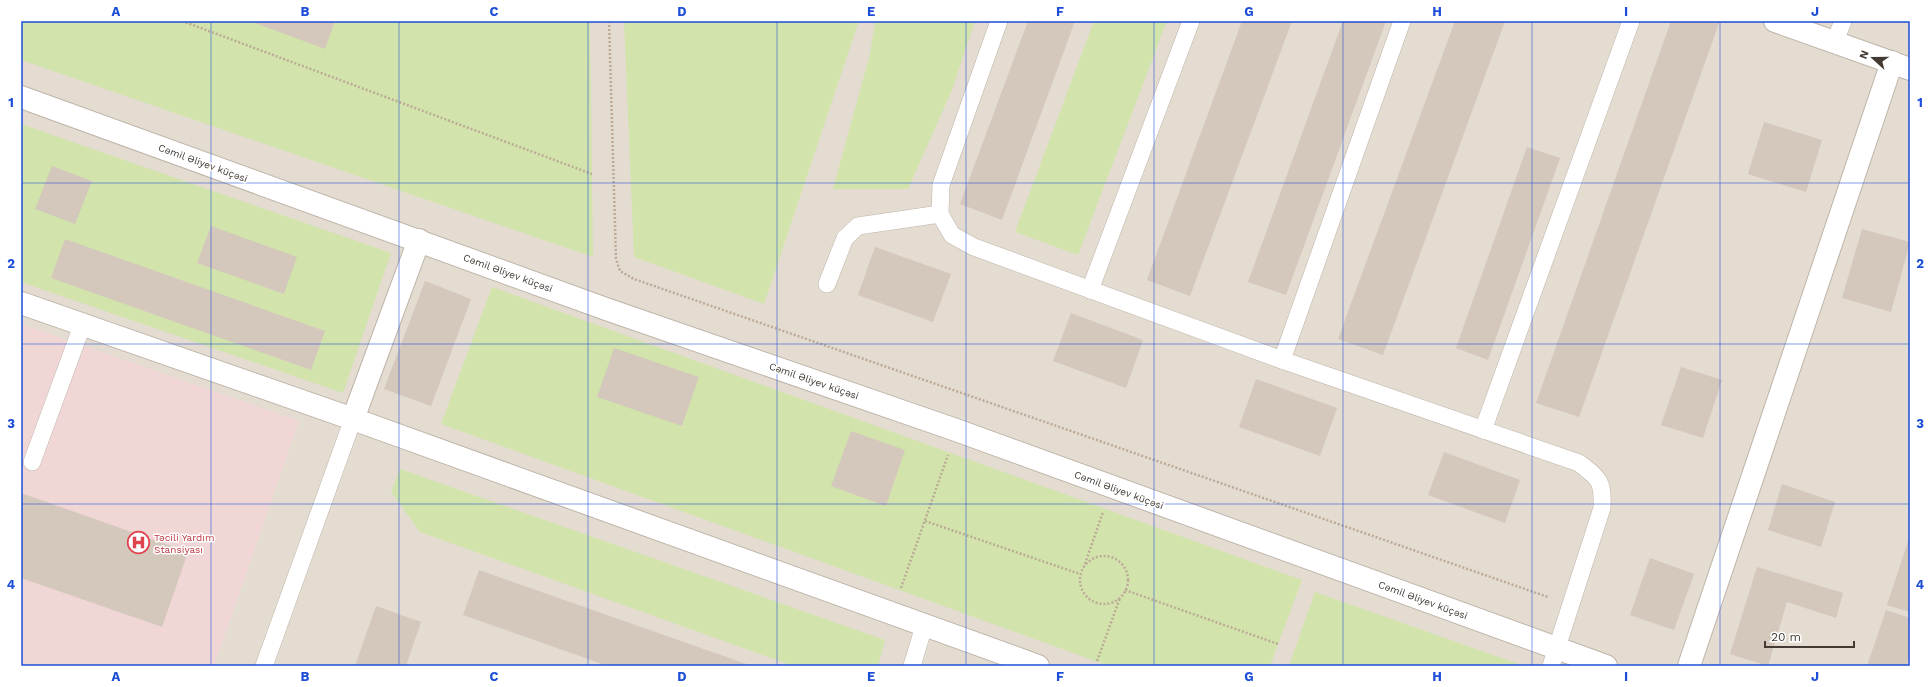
<svg xmlns="http://www.w3.org/2000/svg" width="1931" height="687" viewBox="0 0 1931 687" font-family="'Work Sans',sans-serif">
<style>
.residential{fill:#e4dbd1}
.medical{fill:#f1d6d6}
.green{fill:#d2e4ac}
.building{fill:#d4c7bb}
.lines{fill:none;stroke-linecap:round;stroke-linejoin:round}
.lane-casing{stroke:#beb4a9;stroke-width:18}
.street-casing{stroke:#beb4a9;stroke-width:24}
.path{stroke:#bcaa97;stroke-width:2.5;stroke-dasharray:2 2;stroke-linecap:butt}
.lane{stroke:#fff;stroke-width:17}
.street{stroke:#fff;stroke-width:22}
.grid{fill:none;stroke:#1d4ed8;stroke-width:1;stroke-opacity:0.55}
.labels{text-anchor:middle;dominant-baseline:central;stroke-width:3;stroke-linejoin:round;paint-order:stroke}
.street-label{font-size:10px;fill:#423a33;stroke:#fff}
.health-label{font-size:10px;fill:#be3a42;stroke:#fff;text-anchor:start}
.neatline{fill:none;stroke:#1d4ed8;stroke-width:1.5}
.grid-label{font-size:13px;text-anchor:middle;font-weight:bold;fill:#1d4ed8}
</style>
<rect width="100%" height="100%" fill="#f0eae2"/>
<rect class="residential" x="21" y="21" width="1889" height="645"/>
<path class="medical" d="M21,324L299,421L214,666H21Z"/>
<g class="green">
<path d="M21,21H590L593,257L21,60Z"/>
<path d="M624,21H859L764,304L634,257Z"/>
<path d="M875,21H975L952,90L908,189H833L870,54Z"/>
<path d="M1094,21H1167L1078,255L1015,232Z"/>
<path d="M21,124L391,253L343,393L21,282Z"/>
<path d="M492,287L1302,580L1270,666H1109L441,424Z"/>
<path d="M400,469L885,640L878,666H793L420,532L391,492Z"/>
<path d="M1315,592L1524,666H1289Z"/>
</g>
<g class="building">
<path d="M250,21H335L325,49Z"/>
<path d="M1028,21H1075L1002,220L960,204Z"/>
<path d="M1242,21H1292L1190,296L1147,280Z"/>
<path d="M1343,21H1386L1286,295L1248,282Z"/>
<path d="M1455,21H1505L1383,355L1338,339Z"/>
<path d="M1671,21H1714L1719,23L1579,417L1536,403Z"/>
<path d="M1764,122L1822,140L1806,192L1748,174Z"/>
<path d="M1527,147L1560,158L1488,360L1456,348Z"/>
<path d="M52,166L92,181L75,224L35,209Z"/>
<path d="M211,226L297,257L284,294L197,263Z"/>
<path d="M1862,229L1910,242L1891,312L1842,298Z"/>
<path d="M65,239L325,331L311,370L51,278Z"/>
<path d="M875,247L951,274L933,322L858,295Z"/>
<path d="M425,281L471,299L431,406L384,389Z"/>
<path d="M1071,313L1143,340L1126,388L1053,361Z"/>
<path d="M614,348L699,377L682,426L597,397Z"/>
<path d="M1681,367L1722,380L1703,438L1661,425Z"/>
<path d="M1256,379L1337,408L1320,456L1239,427Z"/>
<path d="M851,431L905,450L886,506L831,486Z"/>
<path d="M1444,452L1520,480L1505,523L1428,495Z"/>
<path d="M1782,484L1835,502L1821,547L1768,530Z"/>
<path d="M21,493L188,552L162,627L21,578Z"/>
<path d="M1910,535V612L1887,605Z"/>
<path d="M1650,558L1694,574L1674,630L1630,615Z"/>
<path d="M1757,567L1843,593L1836,618L1787,602L1768,666L1730,654Z"/>
<path d="M479,570L752,666H608L463,615Z"/>
<path d="M376,606L421,622L406,666H355Z"/>
<path d="M1886,610L1910,618V653L1906,666H1867Z"/>
</g>
<g class="lines">
<defs>
<g id="lane">
<path d="M999,21L941,185L940,214L952,235L974,247L1282,360L1579,463C1600,479 1603,481 1602,508L1551,666"/>
<path d="M1835,41L1843,21"/>
<path d="M827,284L845,238L858,226L940,214"/>
<path d="M1090,290L1191,21"/>
<path d="M1282,360L1402,21"/>
<path d="M1483,430L1631,21"/>
<path d="M32,462L83,323"/>
<path d="M264,666L353,419"/>
<path d="M912,666L924,626"/>
</g>
<g id="street">
<path d="M1775,21L1910,69"/>
<path d="M21,97L606,309L956,430L1606,666"/>
<path d="M21,303L353,419L1038,666"/>
<path d="M353,419L419,240"/>
<path d="M1689,666L1892,62"/>
</g>
</defs>
<use href="#lane" class="lane-casing"/>
<use href="#street" class="street-casing"/>
<g class="path">
<path d="M182,21L592,174"/>
<path d="M609,21L616,259L620,271L634,279L1548,597"/>
<path d="M925,521L1080,574"/>
<circle cx="1104" cy="580" r="24"/>
<path d="M1085,564L1103,512"/>
<path d="M901,588L948,455"/>
<path d="M1125,590L1278,644"/>
<path d="M1097,661L1120,598"/>
</g>
<use href="#lane" class="lane"/>
<use href="#street" class="street"/>
</g>
<path class="grid" d="M211,21V666M399,21V666M588,21V666M777,21V666M966,21V666M1154,21V666M1343,21V666M1532,21V666M1720,21V666M21,183H1910M21,344H1910M21,504H1910"/>
<defs>
<symbol id="hospital-ring" viewBox="-11 -11 22 22"><circle r="9.5" fill="#fff" stroke="#e0444e" stroke-width="1.5"/><path d="M-5-5h3v3.5h4V-5h3V5h-3V1.5h-4V5h-3Z" fill="#e0444e"/></symbol>
</defs>
<g fill-rule="evenodd">
<use href="#hospital-ring" x="126" y="530" width="25" height="25"/>
</g>
<g class="labels">
<g class="street-label">
<text transform="translate(203 163) rotate(20)">Cəmil Əliyev küçəsi</text>
<text transform="translate(508 273) rotate(20)">Cəmil Əliyev küçəsi</text>
<text transform="translate(814 381) rotate(19)">Cəmil Əliyev küçəsi</text>
<text transform="translate(1119 490) rotate(20)">Cəmil Əliyev küçəsi</text>
<text transform="translate(1423 600) rotate(20)">Cəmil Əliyev küçəsi</text>
</g>
<g class="health-label">
<text x="154" y="537">Təcili Yardım<tspan x="154" dy="12">Stansiyası</tspan></text>
</g>
</g>
<rect width="1931" height="687" fill="none" stroke="#ffffff" stroke-width="44"/>
<g transform="translate(1873 58) rotate(291)" stroke="#ffffff" stroke-width="3" paint-order="stroke">
<path d="M0-3L7 15L0 10L-7 15Z" fill="#423a33"/>
<text y="-6" font-size="11" font-weight="bold" text-anchor="middle" fill="#423a33">N</text>
</g>
<path d="M1765 641v6h89v-6" fill="none" stroke="#423a33" stroke-width="2"/>
<text x="1771" y="641" font-size="12" fill="#423a33" stroke="#ffffff" stroke-width="3" paint-order="stroke">20 m</text>
<rect x="22" y="22" width="1887" height="643" class="neatline"/>
<g class="grid-label">
<text x="116" y="16">A</text>
<text x="305" y="16">B</text>
<text x="494" y="16">C</text>
<text x="682" y="16">D</text>
<text x="871" y="16">E</text>
<text x="1060" y="16">F</text>
<text x="1249" y="16">G</text>
<text x="1437" y="16">H</text>
<text x="1626" y="16">I</text>
<text x="1815" y="16">J</text>
<text x="11" y="107">1</text>
<text x="1920" y="107">1</text>
<text x="11" y="268">2</text>
<text x="1920" y="268">2</text>
<text x="11" y="428">3</text>
<text x="1920" y="428">3</text>
<text x="11" y="589">4</text>
<text x="1920" y="589">4</text>
<text x="116" y="681">A</text>
<text x="305" y="681">B</text>
<text x="494" y="681">C</text>
<text x="682" y="681">D</text>
<text x="871" y="681">E</text>
<text x="1060" y="681">F</text>
<text x="1249" y="681">G</text>
<text x="1437" y="681">H</text>
<text x="1626" y="681">I</text>
<text x="1815" y="681">J</text>
</g>
</svg>
